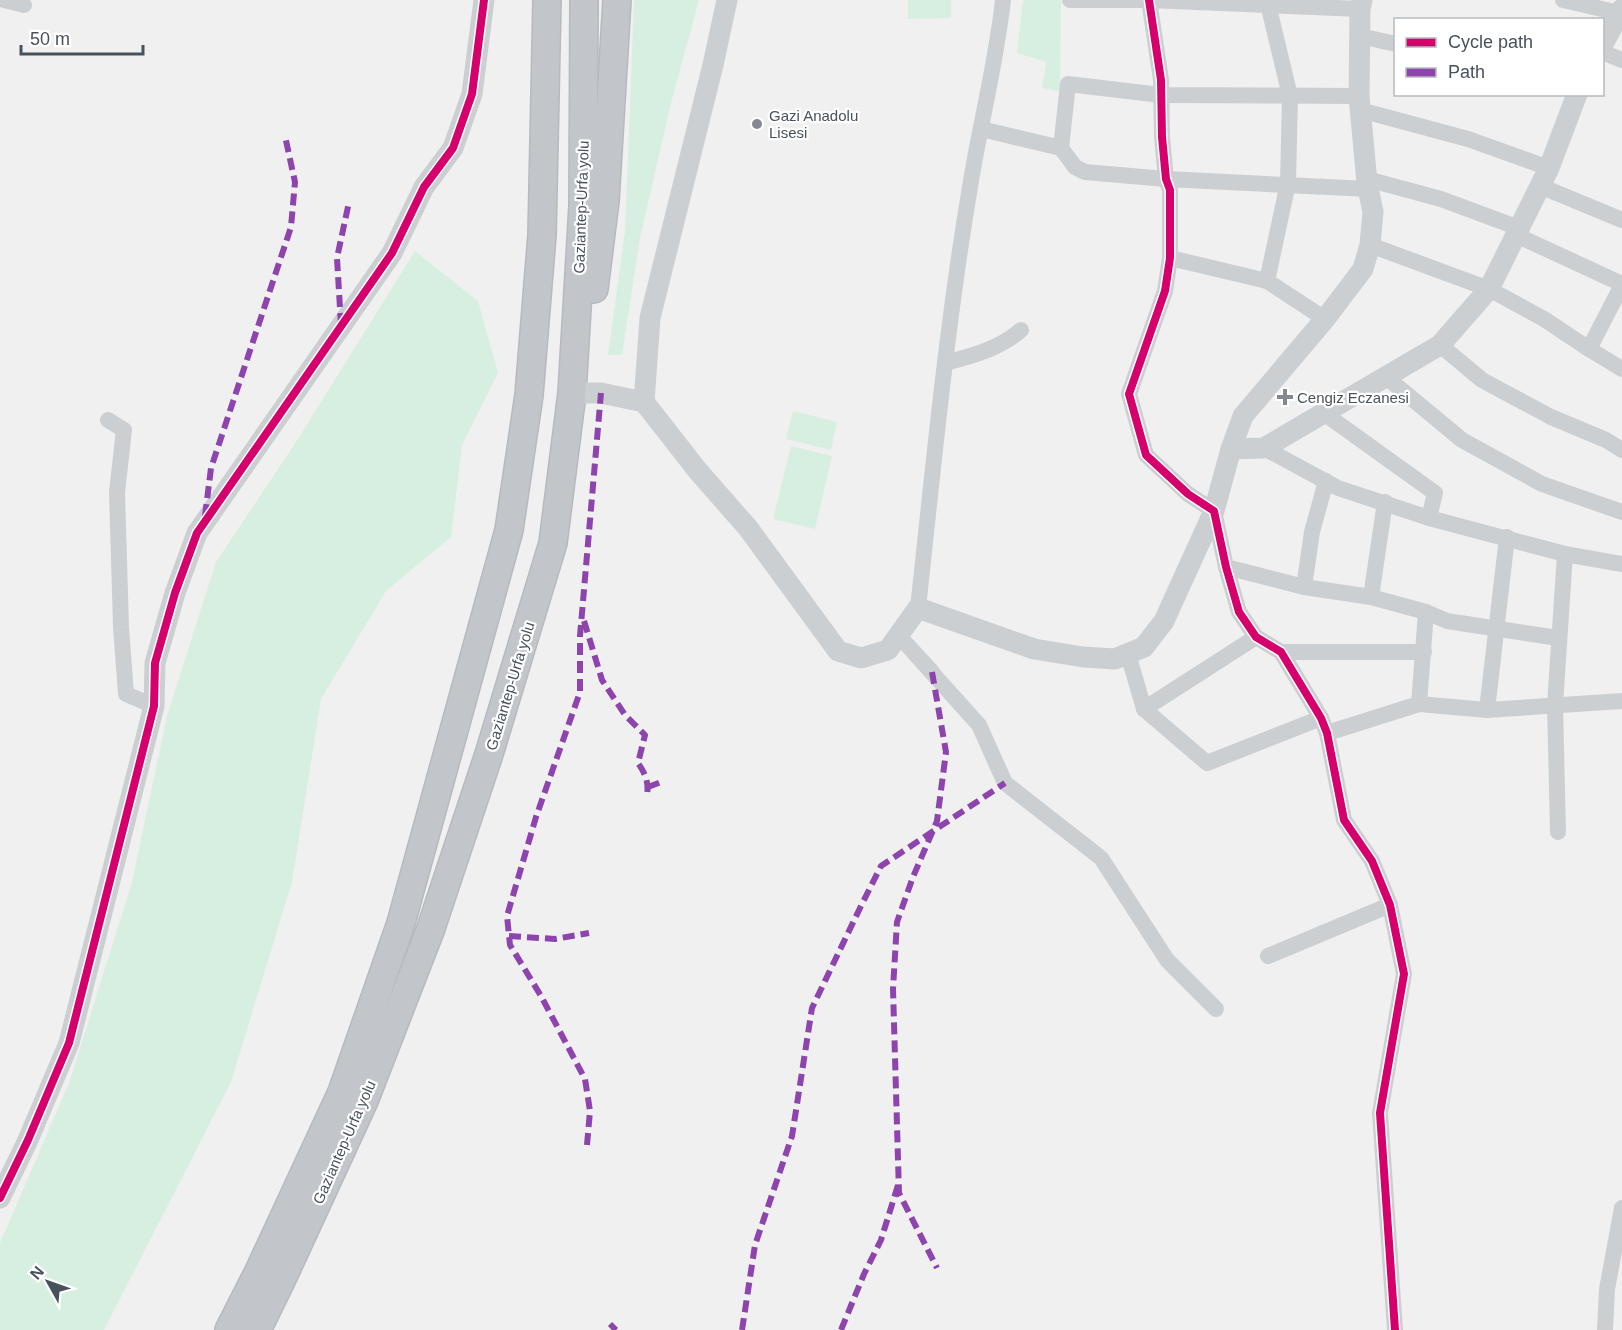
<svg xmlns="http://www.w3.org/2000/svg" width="1622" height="1330" viewBox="0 0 1622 1330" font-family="Arial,sans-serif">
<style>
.green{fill:#d6efe0}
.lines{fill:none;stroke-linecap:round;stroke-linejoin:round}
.trunk-casing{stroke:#b6babf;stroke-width:30}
.minor{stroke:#cccfd1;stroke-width:16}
.tertiary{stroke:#cccfd1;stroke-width:21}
.trunk{stroke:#c2c6ca;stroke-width:27}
.quiet{stroke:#8e44ad;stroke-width:6;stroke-dasharray:12 6;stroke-linecap:butt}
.cycleway-casing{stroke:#fff;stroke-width:11}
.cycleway{stroke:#d6006c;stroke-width:8}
.poi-dot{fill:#838990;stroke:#fff;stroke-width:2}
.labels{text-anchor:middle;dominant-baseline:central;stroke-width:4.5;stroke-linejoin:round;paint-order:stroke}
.poi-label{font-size:15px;fill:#48525c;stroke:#fff;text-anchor:start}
.street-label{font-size:15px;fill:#48525c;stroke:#fff}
</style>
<rect width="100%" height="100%" fill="#f1f0f0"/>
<g class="green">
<path d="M634,0H699L671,103L640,238L622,355H608L625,231Z"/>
<path d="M908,0H951V18L908,19Z"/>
<path d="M1023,0H1061L1060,91L1042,88L1046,62L1017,53Z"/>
<path d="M415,251L478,301L498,373L462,445L451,537L386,591L321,699L292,882L231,1082L104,1330H0V1243L69,1083L132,882L167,716L216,562L296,442Z"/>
<path d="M793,411L837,422L831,450L786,439Z"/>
<path d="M791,446L832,456L815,529L773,519Z"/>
</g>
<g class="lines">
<defs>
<g id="trunk">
<path d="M594,289L605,201L617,0"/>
<path d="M229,1330L259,1271L342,1092L401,923L509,530L529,395L542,235L547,0"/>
<path d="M257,1330L281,1281L364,1101L430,931L489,754L553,543L572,393L583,206L584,0"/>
</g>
</defs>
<use href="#trunk" class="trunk-casing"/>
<g class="minor">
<path d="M4,0L24,5"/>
<path d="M1070,0H1149L1360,9"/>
<path d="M1149,0L1161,80L1162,137L1166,179L1170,190V258L1165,291L1129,394L1146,455L1188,494L1214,511L1226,567L1239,612L1256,637L1281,652L1321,718L1327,733L1344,820L1372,861L1390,905L1404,974L1380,1113L1395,1330"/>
<path d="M1267,0L1290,96L1288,183L1267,281L1325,319"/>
<path d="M1563,0L1619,13"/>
<path d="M1360,36L1396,44"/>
<path d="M1602,52L1622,60"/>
<path d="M1360,110L1468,139L1549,168"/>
<path d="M981,129L1061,148L1075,167L1085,172L1166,179L1368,189"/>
<path d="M1061,148L1068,84L1161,95L1359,96"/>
<path d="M1367,179L1441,199L1519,228"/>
<path d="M1540,186L1622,220"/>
<path d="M1516,235L1622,284"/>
<path d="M1370,245L1489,289L1544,319L1589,349L1622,369"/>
<path d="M1170,258L1267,281"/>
<path d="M1440,345L1482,380L1551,417L1606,440L1622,450"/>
<path d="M1589,349L1622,285"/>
<path d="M945,363C972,356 999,349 1021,330"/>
<path d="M1386,377L1462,440L1542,484L1622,512"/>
<path d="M1325,414L1435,493L1429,518"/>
<path d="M108,420L124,430L117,492L121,627L126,694L154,706"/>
<path d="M1264,448L1338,488L1429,518L1565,554L1622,564"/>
<path d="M1226,567L1304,587L1371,597L1426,612L1447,621L1558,638"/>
<path d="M1304,587L1312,532L1326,481"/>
<path d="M1371,597L1385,502"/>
<path d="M918,608C933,470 946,331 969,193C979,128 996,65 1003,0"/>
<path d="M1281,652H1424"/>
<path d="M1128,654L1144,709L1207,763L1321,718"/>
<path d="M932,672L899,636L979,725L1005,783L1101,858L1167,960L1216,1009"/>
<path d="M1419,704L1426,612"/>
<path d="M1144,709L1256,637"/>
<path d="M1487,710L1507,537"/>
<path d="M1327,733L1419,704L1487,710L1622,701"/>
<path d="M1558,832L1555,705L1565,554"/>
<path d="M1268,956L1390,905"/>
<path d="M1605,1330L1607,1289L1622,1208"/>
</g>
<g class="tertiary">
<path d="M1362,0L1360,9L1359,96L1367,183L1373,212L1370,245L1363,269L1325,319L1243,416L1231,449L1264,448L1440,345L1489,289L1549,168L1577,94"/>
<path d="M1602,46L1622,9"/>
<path d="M572,393H601L644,402L698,471L748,528L838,651L861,658L888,650L918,608L1034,649L1083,657L1115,659L1144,647L1164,621L1214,511L1231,449"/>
<path d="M644,402L650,318L713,65L727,0"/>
<path d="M0,1198L28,1140L69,1043L154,706L155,663L175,593L197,533L392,253L424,187L453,148L472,94L484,0"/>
</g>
<use href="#trunk" class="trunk"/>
<g class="quiet">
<path d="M341,325L337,258L349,202"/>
<path d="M205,516L211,468L291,227L295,182L285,136"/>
<path d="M584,621L602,680L625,715L645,735L638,763C645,773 649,782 647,795"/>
<path d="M932,672L946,752L937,821L913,877L897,922L893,989L899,1193L937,1268"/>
<path d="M648,787L661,782"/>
<path d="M509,936L555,939L589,933"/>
<path d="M587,1145L590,1111L585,1079L541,996L510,945L507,916L536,817L580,692V636L601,393"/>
<path d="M610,1324L616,1330"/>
<path d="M742,1330L755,1245L792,1136L812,1008L861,906L881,866L1005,783"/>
<path d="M841,1330L864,1274L881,1240L898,1185"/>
</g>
<defs>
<g id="cycleway">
<path d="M1149,0L1161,80L1162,137L1166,179L1170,190V258L1165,291L1129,394L1146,455L1188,494L1214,511L1226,567L1239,612L1256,637L1281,652L1321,718L1327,733L1344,820L1372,861L1390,905L1404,974L1380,1113L1395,1330"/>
<path d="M0,1198L28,1140L69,1043L154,706L155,663L175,593L197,533L392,253L424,187L453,148L472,94L484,0"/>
</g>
</defs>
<use href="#cycleway" class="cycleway-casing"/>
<use href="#cycleway" class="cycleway"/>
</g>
<g class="poi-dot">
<circle cx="757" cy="124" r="6"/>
<path d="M1282 388h6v6h6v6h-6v6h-6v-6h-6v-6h6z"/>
</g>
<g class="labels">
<g class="poi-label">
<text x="769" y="115">Gazi Anadolu<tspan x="769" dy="17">Lisesi</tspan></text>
<text x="1297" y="397">Cengiz Eczanesi</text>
</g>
<g class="street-label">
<text transform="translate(581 207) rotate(-88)">Gaziantep-Urfa yolu</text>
<text transform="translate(510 686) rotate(-73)">Gaziantep-Urfa yolu</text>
<text transform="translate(344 1142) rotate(-66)">Gaziantep-Urfa yolu</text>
</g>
</g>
<rect x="1394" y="18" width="210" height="78" fill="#ffffff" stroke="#b6babe" stroke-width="1.5"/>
<rect x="1406" y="38" width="30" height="9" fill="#d6006c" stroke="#b6babe" stroke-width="1.5"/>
<text x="1448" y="48" font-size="18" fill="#48525c">Cycle path</text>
<rect x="1406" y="68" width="30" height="9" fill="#8e44ad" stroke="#b6babe" stroke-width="1.5"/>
<text x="1448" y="78" font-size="18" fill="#48525c">Path</text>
<g transform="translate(48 1282) rotate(310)" stroke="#ffffff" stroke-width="4.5" paint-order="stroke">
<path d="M0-4.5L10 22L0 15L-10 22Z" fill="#48525c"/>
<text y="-9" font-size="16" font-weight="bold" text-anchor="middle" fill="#48525c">N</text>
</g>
<path d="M21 45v9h122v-9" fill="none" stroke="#48525c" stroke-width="3"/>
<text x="30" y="45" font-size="18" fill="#48525c" stroke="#ffffff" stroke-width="4.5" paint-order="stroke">50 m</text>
</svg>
